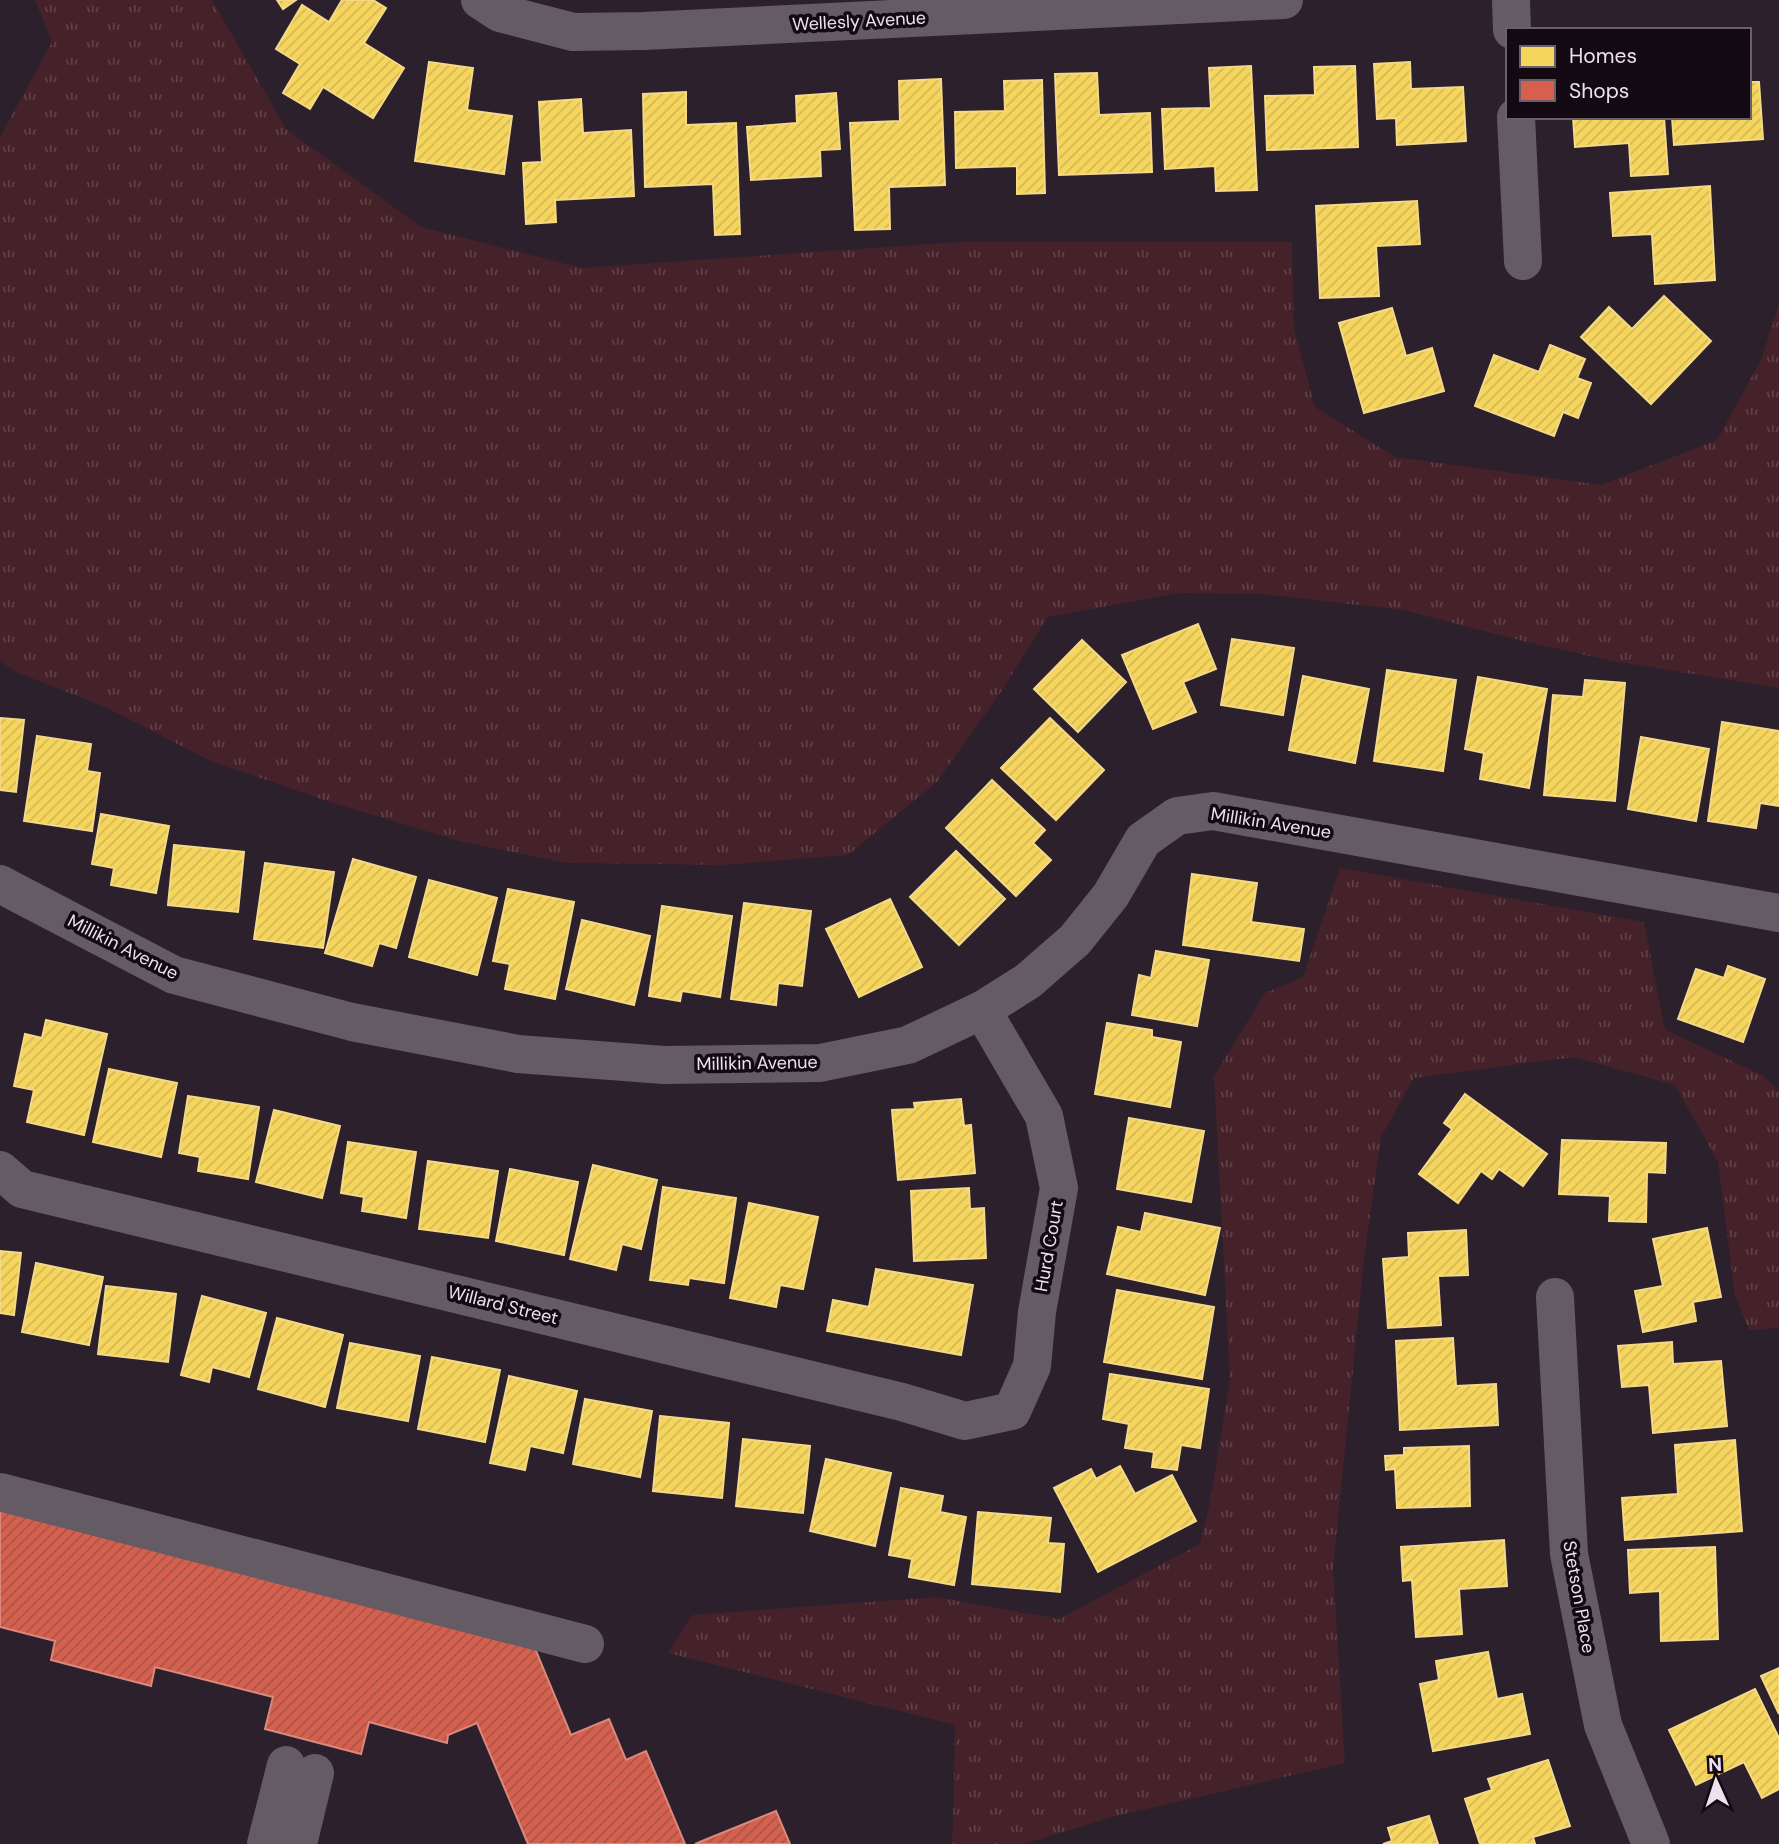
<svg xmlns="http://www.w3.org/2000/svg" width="1779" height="1844" viewBox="0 0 1779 1844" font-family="'DM Sans',sans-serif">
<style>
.grass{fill:url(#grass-tufts)}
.homes{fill:url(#homes-hatch);stroke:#f4d988;stroke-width:2}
.shops{fill:url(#shops-hatch);stroke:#dd877d;stroke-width:2}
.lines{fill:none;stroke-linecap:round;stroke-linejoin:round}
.minor{stroke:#645b64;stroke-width:38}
.labels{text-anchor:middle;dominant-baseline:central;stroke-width:7;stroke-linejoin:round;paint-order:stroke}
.street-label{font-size:18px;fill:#eee1ee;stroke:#120912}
</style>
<defs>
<pattern id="grass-tufts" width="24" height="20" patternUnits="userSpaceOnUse" patternTransform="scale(1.75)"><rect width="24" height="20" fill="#452129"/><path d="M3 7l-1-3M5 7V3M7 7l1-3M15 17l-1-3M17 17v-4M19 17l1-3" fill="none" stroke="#604148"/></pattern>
<pattern id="homes-hatch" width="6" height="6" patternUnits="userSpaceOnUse" patternTransform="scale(1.75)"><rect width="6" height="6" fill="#f6d55c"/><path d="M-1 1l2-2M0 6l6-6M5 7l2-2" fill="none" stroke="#d3b858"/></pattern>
<pattern id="shops-hatch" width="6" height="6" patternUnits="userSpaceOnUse" patternTransform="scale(1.75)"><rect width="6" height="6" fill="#d6604d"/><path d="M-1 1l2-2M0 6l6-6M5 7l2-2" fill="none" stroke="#a4564b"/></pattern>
</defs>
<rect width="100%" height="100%" fill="#2b202b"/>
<g class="grass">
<path d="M35,0H212L286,129L421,227L582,268L960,242H1292L1294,329L1315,407L1395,457L1601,485L1717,440L1762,358L1779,304V688L1613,661L1527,642L1403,610L1261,594L1179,593L1048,617L1000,693L937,782L848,855L722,865L566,863L459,841L330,802L211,761L105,707L16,672L0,661V137L52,42Z"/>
<path d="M1340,868L1644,922L1665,1030L1764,1076L1779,1092V1328L1749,1330L1735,1296L1718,1162L1675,1085L1574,1057L1414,1078L1381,1137L1364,1259L1333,1568L1345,1763L1116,1816L1024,1844H951L953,1826L955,1725L668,1653L692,1615L936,1597L1059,1619L1200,1544L1210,1503L1230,1379L1214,1076L1265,993L1303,977Z"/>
</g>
<g class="homes">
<path d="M277,0H296L283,9Z"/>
<path d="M342,0H373L386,8L364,43L404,68L373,118L323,87L310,109L283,93L300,64L276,49L302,5L329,22Z"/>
<path d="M429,62L473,68L467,110L512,116L504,174L415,161Z"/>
<path d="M1410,62L1411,89L1463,87L1466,141L1397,145L1396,118L1377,119L1374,64Z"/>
<path d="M1251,66L1257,190L1216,191L1215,166L1165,169L1162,109L1211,108L1209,68Z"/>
<path d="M1355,66L1358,147L1267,150L1265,96L1315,95L1314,67Z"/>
<path d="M1097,73L1099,115L1150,113L1152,172L1059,175L1055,74Z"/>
<path d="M941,79L945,185L889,187L890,229L855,230L850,123L900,121L899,81Z"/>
<path d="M1042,80L1045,193L1017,194V166L956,168L955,112L1005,111L1004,81Z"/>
<path d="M1749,82H1759L1763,139L1674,145L1672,117H1749Z"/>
<path d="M686,92V125L736,123L740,234L715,235L713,184L645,187L643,94Z"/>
<path d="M836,93L840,149L820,150L821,176L751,180L747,127L797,123L796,96Z"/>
<path d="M581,99L583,133L631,130L634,196L555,200L556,222L526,224L523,163L542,162L539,102Z"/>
<path d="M1573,117H1664L1668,174L1631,176L1629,143L1575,147Z"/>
<path d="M1710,186L1715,280L1655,284L1652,234L1613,236L1610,193Z"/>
<path d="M1417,201L1420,244L1376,246L1379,296L1320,298L1316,206Z"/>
<path d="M1664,296L1711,341L1651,404L1581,337L1609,307L1632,329Z"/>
<path d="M1392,308L1406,356L1432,348L1444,391L1364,413L1339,323Z"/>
<path d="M1550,345L1585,359L1577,378L1591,383L1578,418L1563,412L1554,436L1475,406L1494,355L1539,372Z"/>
<path d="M1198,624L1216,669L1183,682L1196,712L1153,729L1122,655Z"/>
<path d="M1232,639L1294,648L1283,715L1221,705Z"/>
<path d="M1082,640L1126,682L1078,732L1034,689Z"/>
<path d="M1387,670L1456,680L1443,771L1374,761Z"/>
<path d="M1303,676L1369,689L1355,763L1289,750Z"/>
<path d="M1478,677L1547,689L1529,788L1480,779L1484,753L1465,749Z"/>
<path d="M1585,680L1625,683L1615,801L1544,795L1553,695L1583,697Z"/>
<path d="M0,718L24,720L16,792L0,790Z"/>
<path d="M1050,718L1104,770L1056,820L1001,768Z"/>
<path d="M1722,722L1779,731V806L1760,803L1756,828L1708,821Z"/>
<path d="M37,736L91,744L87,771L100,773L92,831L24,821Z"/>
<path d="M1641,737L1709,749L1696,821L1628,809Z"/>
<path d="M992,780L1045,830L1033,843L1051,860L1016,896L946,828Z"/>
<path d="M101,814L169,826L156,893L111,885L114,868L92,864Z"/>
<path d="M174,845L244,852L238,912L168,905Z"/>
<path d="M956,851L1005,899L959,945L910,897Z"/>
<path d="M353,859L416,877L396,948L379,943L372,966L325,953Z"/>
<path d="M265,863L334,872L323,948L254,939Z"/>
<path d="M1192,874L1257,883L1251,922L1304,929L1299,961L1183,945Z"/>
<path d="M429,880L497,898L477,975L409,957Z"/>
<path d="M508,889L574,902L555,999L505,989L510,964L493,961Z"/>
<path d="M890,899L922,967L859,997L826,929Z"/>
<path d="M744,903L811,911L802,986L778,983L776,1005L731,999Z"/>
<path d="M662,906L732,916L720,997L682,991L680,1001L649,996Z"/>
<path d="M582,920L650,936L634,1005L566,989Z"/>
<path d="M1156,951L1209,960L1197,1026L1132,1015L1139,975L1151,978Z"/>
<path d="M1728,966L1765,979L1743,1042L1678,1019L1696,969L1724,978Z"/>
<path d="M46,1020L107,1034L84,1135L27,1122L34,1090L14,1086L25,1034L42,1038Z"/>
<path d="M1107,1023L1152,1030V1037L1181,1042L1170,1107L1095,1094Z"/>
<path d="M109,1069L177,1083L161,1157L93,1142Z"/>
<path d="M1465,1094L1547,1154L1523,1186L1499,1169L1492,1179L1481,1171L1458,1203L1419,1174L1452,1129L1444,1123Z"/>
<path d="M188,1096L259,1107L248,1179L198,1171L200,1157L179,1153Z"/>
<path d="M961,1099L964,1126L971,1125L975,1173L898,1180L892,1110L915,1109L914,1103Z"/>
<path d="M274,1110L340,1126L322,1198L256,1182Z"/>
<path d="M1129,1118L1204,1131L1191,1202L1117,1189Z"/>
<path d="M1562,1140L1666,1143L1665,1173L1647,1172L1646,1222L1609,1221L1610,1196L1559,1194Z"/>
<path d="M348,1142L416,1152L406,1218L362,1211L364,1197L341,1193Z"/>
<path d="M428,1161L498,1171L488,1238L419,1229Z"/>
<path d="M593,1165L657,1180L641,1249L622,1244L616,1270L570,1259Z"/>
<path d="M510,1169L578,1182L564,1255L496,1241Z"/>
<path d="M663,1187L736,1198L724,1283L689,1278L688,1285L650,1280Z"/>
<path d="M969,1188L970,1209L984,1208L986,1258L914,1261L911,1191Z"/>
<path d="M749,1203L818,1217L803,1289L780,1285L776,1307L730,1298Z"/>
<path d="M1145,1213L1220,1228L1205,1295L1107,1274L1118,1227L1141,1232Z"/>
<path d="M1707,1228L1721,1297L1693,1302L1696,1321L1643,1332L1635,1291L1663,1286L1653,1239Z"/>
<path d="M1466,1230L1468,1275L1438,1276L1441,1325L1388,1328L1383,1259L1409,1257L1408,1233Z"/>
<path d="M0,1251L21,1253L14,1315L0,1313Z"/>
<path d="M36,1263L103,1277L89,1345L22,1332Z"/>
<path d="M876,1269L973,1285L961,1355L827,1331L833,1300L869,1307Z"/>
<path d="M106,1286L176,1294L168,1362L98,1354Z"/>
<path d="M1117,1290L1214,1307L1202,1379L1104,1362Z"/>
<path d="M202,1296L266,1313L249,1377L212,1367L209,1382L181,1375Z"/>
<path d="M277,1318L343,1335L325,1407L258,1389Z"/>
<path d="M1453,1338L1456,1386L1496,1384L1498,1425L1400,1430L1396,1341Z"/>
<path d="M1672,1342L1673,1364L1721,1361L1727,1426L1653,1433L1649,1385L1622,1387L1618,1346Z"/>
<path d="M350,1343L420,1356L408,1421L337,1408Z"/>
<path d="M432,1357L500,1370L485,1442L418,1429Z"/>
<path d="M1110,1374L1209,1389L1200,1448L1181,1445L1177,1470L1152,1467L1154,1452L1125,1448L1129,1424L1103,1419Z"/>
<path d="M509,1376L577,1391L563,1453L530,1446L525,1470L490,1463Z"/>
<path d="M585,1399L652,1411L640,1477L573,1464Z"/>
<path d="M660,1416L729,1423L722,1498L653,1491Z"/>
<path d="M743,1439L810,1446L803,1513L736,1506Z"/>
<path d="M1735,1440L1742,1531L1625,1540L1622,1498L1678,1494L1675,1445Z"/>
<path d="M1469,1446L1470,1506L1397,1508L1395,1469L1386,1470L1385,1456L1404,1455V1448Z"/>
<path d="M826,1459L891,1473L875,1546L810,1531Z"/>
<path d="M1120,1466L1135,1494L1172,1475L1196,1521L1098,1572L1054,1488L1091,1469L1096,1479Z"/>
<path d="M901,1488L943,1496L940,1512L966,1517L954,1585L909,1577L912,1559L889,1555Z"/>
<path d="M978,1512L1051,1518L1048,1543L1064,1544L1060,1592L972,1584Z"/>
<path d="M1504,1540L1507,1586L1459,1589L1462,1634L1416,1637L1412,1580L1403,1581L1401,1547Z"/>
<path d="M1715,1547L1718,1639L1661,1641L1660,1591L1630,1593L1628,1550Z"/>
<path d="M1488,1652L1497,1699L1522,1694L1530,1734L1433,1751L1420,1684L1439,1680L1436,1661Z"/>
<path d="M1779,1668V1714L1761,1676Z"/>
<path d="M1755,1689L1779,1738V1789L1762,1798L1744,1762L1696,1785L1669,1730Z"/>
<path d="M1548,1760L1570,1826L1533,1837L1535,1844H1480L1465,1799L1492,1790L1488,1779Z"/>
<path d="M1429,1816L1438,1844H1383L1392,1841L1388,1828Z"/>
</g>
<g class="shops">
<path d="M0,1509L534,1646L571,1735L609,1719L626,1760L646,1751L685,1844H528L477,1723L448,1735L447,1743L369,1722L361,1754L265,1729L273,1697L155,1667L151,1686L51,1660L55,1641L0,1627Z"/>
<path d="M776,1811L790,1844H695L707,1839Z"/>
</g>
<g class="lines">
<g class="minor">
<path d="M480,0L500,13L573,32L644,31L1284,0"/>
<path d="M1511,0L1512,30"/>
<path d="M1516,117L1523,261"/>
<path d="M0,884L174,975L352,1022L518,1054L664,1065L820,1063L908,1045L982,1010L1028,981L1075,940L1111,895L1143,840L1177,816L1213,811L1779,913"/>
<path d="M0,1170L22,1189L902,1402L965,1421L1012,1411L1032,1366L1037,1312L1059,1188L1044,1116L982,1010"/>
<path d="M1555,1297L1569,1554L1603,1725L1651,1844"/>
<path d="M0,1492L585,1644"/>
<path d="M266,1844L286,1765"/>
<path d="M298,1844L315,1773"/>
</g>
</g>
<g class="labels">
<g class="street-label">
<text transform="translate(859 21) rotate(-3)">Wellesly Avenue</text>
<text transform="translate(1271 823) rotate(9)">Millikin Avenue</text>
<text transform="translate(123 947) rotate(27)">Millikin Avenue</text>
<text transform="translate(757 1063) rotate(-1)">Millikin Avenue</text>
<text transform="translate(1049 1246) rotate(-80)">Hurd Court</text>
<text transform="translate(503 1305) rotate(14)">Willard Street</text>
<text transform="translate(1579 1597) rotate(80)">Stetson Place</text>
</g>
</g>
<rect x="1506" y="28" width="245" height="91" fill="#120912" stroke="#6a5f6a" stroke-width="2"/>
<rect x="1520" y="46" width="35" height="21" fill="#f6d55c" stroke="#6a5f6a" stroke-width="2"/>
<text x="1569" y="63" font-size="21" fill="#eee1ee">Homes</text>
<rect x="1520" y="80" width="35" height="21" fill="#d6604d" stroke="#6a5f6a" stroke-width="2"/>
<text x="1569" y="98" font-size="21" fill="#eee1ee">Shops</text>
<g transform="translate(1716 1781) rotate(357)" stroke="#120912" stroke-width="5" paint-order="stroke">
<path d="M0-5L12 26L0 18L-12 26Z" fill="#eee1ee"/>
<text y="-10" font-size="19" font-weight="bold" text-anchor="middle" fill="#eee1ee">N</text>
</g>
</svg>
